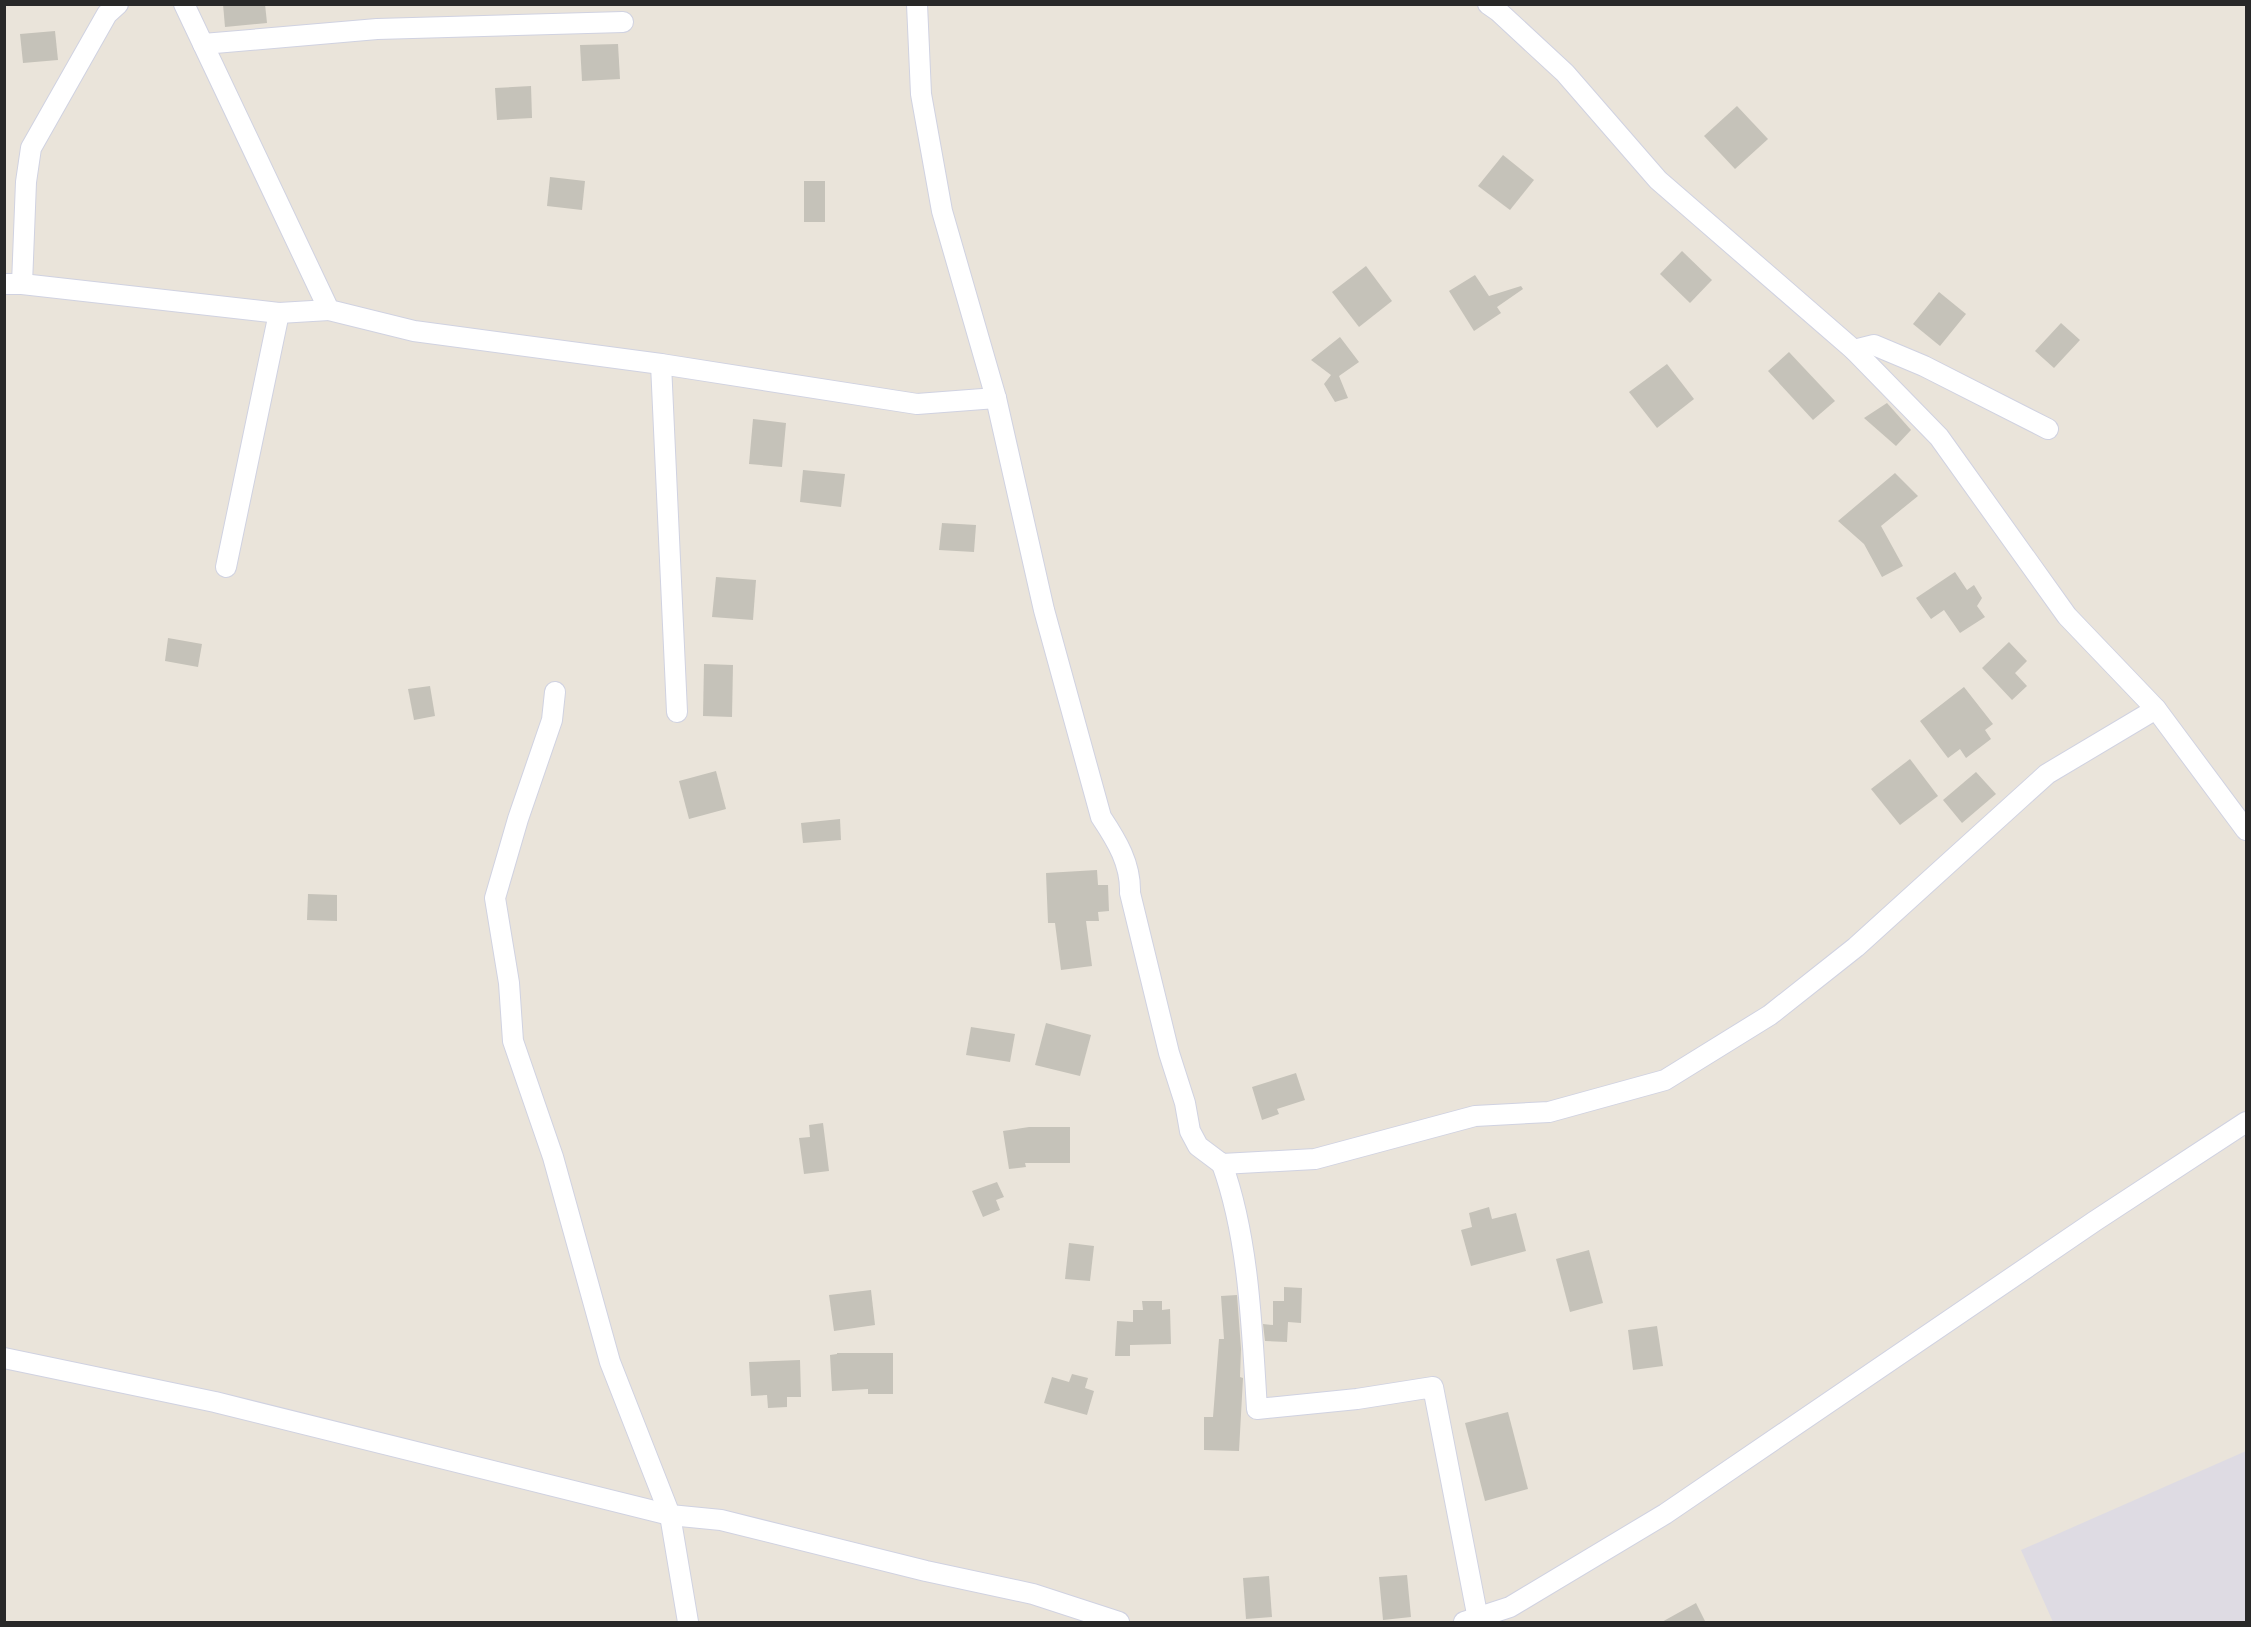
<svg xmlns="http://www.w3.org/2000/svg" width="2251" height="1627" viewBox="0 0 2251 1627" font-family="Mulish,sans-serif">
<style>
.industrial{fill:#dedbe3}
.building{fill:#c5c2b9}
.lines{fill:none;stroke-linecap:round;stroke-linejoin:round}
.street-casing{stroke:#d0d2e1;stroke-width:22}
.street{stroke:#fff;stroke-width:20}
</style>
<rect width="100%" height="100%" fill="#eae4da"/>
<path class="industrial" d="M2246,1451V1622H2053L2021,1550Z"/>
<g class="building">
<path d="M223,4H265L267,23L225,27Z"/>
<path d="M55,31L58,60L23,63L20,34Z"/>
<path d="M618,44L620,79L582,81L580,45Z"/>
<path d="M531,86L532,118L497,120L495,88Z"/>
<path d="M1737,106L1768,139L1735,169L1704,136Z"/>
<path d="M1503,155L1534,180L1510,210L1478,186Z"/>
<path d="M550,177L585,181L582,210L547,206Z"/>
<rect x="804" y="181" width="21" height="41"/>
<path d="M1682,251L1712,280L1690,303L1660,274Z"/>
<path d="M1366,266L1392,301L1359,327L1332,292Z"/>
<path d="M1475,275L1489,296L1521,286L1523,289L1497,307L1501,313L1474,331L1449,291Z"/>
<path d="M1939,292L1966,314L1940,346L1913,324Z"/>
<path d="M2061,323L2080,340L2054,368L2035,351Z"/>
<path d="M1340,337L1359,362L1339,376L1348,398L1335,402L1324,384L1331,375L1311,360Z"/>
<path d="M1789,352L1835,401L1813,420L1768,371Z"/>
<path d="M1667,364L1694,399L1657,428L1629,392Z"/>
<path d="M1887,403L1911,430L1896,446L1864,418Z"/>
<path d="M753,419L786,423L782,467L749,464Z"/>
<path d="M803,470L845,474L841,507L800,502Z"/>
<path d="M1895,473L1918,496L1881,526L1903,566L1882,577L1864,544L1838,521Z"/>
<path d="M942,523L976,525L974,552L939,550Z"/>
<path d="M1955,572L1967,590L1974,585L1982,598L1977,606L1985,617L1960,633L1944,610L1931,619L1916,598Z"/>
<path d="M716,577L756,580L753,620L712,617Z"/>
<path d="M168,638L202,644L198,667L165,661Z"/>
<path d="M2009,642L2027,661L2015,673L2027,686L2012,700L1982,668Z"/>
<path d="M704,664L733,665L732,717L703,716Z"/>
<path d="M430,686L435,716L414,720L408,689Z"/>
<path d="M1964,687L1993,724L1985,730L1991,739L1966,758L1960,749L1948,758L1920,721Z"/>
<path d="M1910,759L1938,796L1900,825L1871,789Z"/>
<path d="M716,771L726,809L689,819L679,781Z"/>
<path d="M1976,772L1996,794L1962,823L1943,800Z"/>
<path d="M840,819L841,840L803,843L801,823Z"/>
<path d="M1097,870L1098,885H1108L1109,911L1098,912L1099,921H1086L1092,966L1061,970L1055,923H1048L1046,873Z"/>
<path d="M308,894L337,895V921L307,920Z"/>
<path d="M1046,1023L1091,1035L1080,1076L1035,1065Z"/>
<path d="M971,1027L1015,1034L1010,1062L966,1055Z"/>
<path d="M1296,1073L1305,1100L1277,1109L1279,1114L1262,1120L1252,1087Z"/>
<path d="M823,1123L829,1171L804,1174L799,1138L810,1137L809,1125Z"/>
<path d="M1070,1127V1163H1025L1026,1167L1009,1169L1003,1131L1029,1127Z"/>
<path d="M997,1182L1004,1197L996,1200L1000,1210L983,1217L972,1191Z"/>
<path d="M1489,1207L1492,1219L1516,1213L1526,1251L1471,1266L1461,1230L1472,1227L1469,1213Z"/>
<path d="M1069,1243L1094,1246L1090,1281L1065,1279Z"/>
<path d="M1589,1250L1603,1303L1570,1312L1556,1259Z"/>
<path d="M1284,1287L1302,1288L1301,1323L1288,1322L1287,1342L1265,1341L1263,1324L1273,1325V1301H1284Z"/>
<path d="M871,1290L875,1325L834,1331L829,1295Z"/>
<path d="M1237,1295L1241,1349L1240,1377L1243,1378L1239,1451L1204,1450V1417H1213L1219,1339H1224L1221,1296Z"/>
<path d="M1142,1301H1162V1310L1170,1309L1171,1344L1130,1345V1356H1115L1117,1321L1133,1322V1310H1143Z"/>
<path d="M1657,1326L1663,1366L1633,1370L1628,1330Z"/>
<path d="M837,1353H893V1394H868V1389L832,1391L830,1355L837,1354Z"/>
<path d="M800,1360L801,1397H787V1407L768,1408L767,1395L751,1396L749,1362Z"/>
<path d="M1072,1374L1088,1378L1085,1388L1094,1391L1087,1415L1044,1403L1052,1377L1069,1382Z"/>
<path d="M1508,1412L1528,1489L1485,1501L1465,1423Z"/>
<path d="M1407,1575L1411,1617L1383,1620L1379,1577Z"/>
<path d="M1269,1576L1272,1617L1246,1619L1243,1578Z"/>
<path d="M1696,1603L1706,1623H1660Z"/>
</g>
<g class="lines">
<defs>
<g id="street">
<path d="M184,4L329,310L414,331L661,364L917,404L996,398"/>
<path d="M917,4L921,94L942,211L996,398L1044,610L1101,817C1117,841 1131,864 1130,893L1169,1053L1185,1103L1190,1131L1198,1146L1222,1164L1315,1159L1475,1116L1549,1112L1665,1080L1770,1015L1856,947L2047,774L2156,709"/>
<path d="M1488,4L1498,11L1565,73L1658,180L1854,350L1939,437L2067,616L2156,709L2246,830"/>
<path d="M203,44L377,29L623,22"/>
<path d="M4,284H22L26,182L31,148L107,14L118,4"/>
<path d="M22,284L279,313L329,310"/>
<path d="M1854,350L1874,345L1924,366L2048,429"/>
<path d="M661,364L677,712"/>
<path d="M226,567L279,313"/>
<path d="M555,692L552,720L518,819L495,898L509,983L513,1041L553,1157L610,1362L670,1515L688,1622"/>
<path d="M1222,1164C1249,1238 1252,1330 1257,1409L1357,1399L1433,1387L1478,1619"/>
<path d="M4,1358L215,1402L670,1515L721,1520L926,1571L1033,1594L1119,1622"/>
<path d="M1464,1622L1510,1607L1665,1514L2095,1221L2246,1122"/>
</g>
</defs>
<use href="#street" class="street-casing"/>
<use href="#street" class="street"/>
</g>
<rect width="2251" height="1627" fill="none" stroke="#282828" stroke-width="12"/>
</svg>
